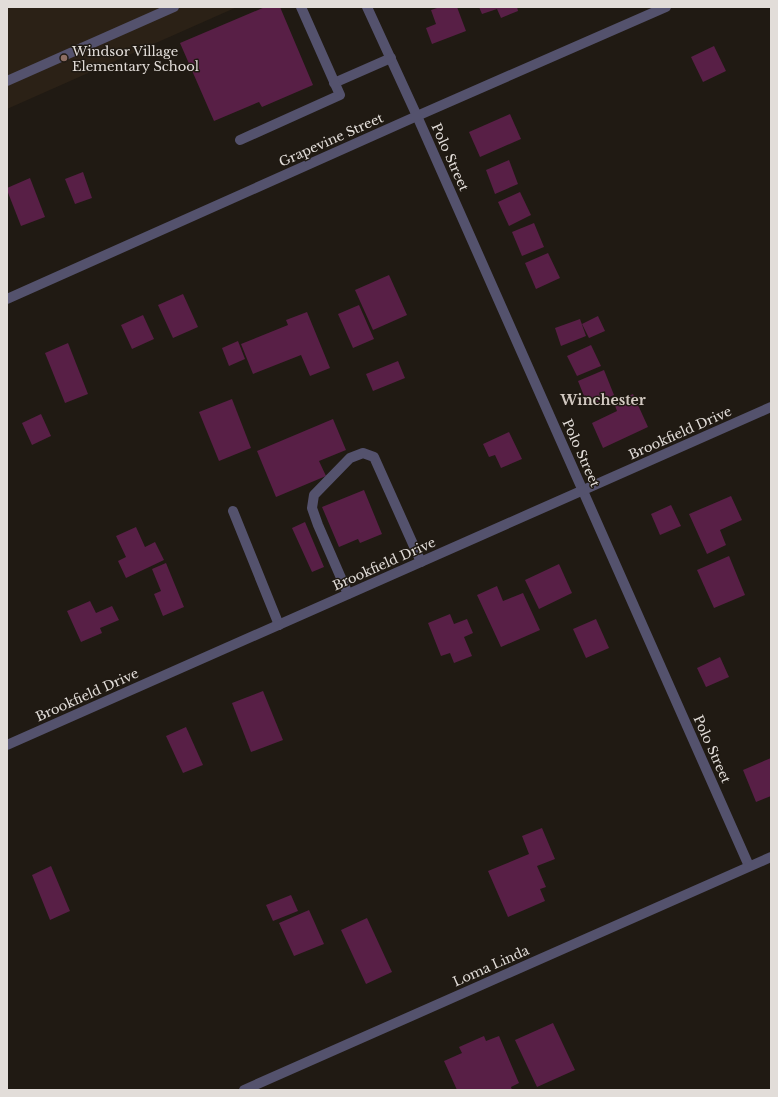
<svg xmlns="http://www.w3.org/2000/svg" width="778" height="1097" viewBox="0 0 778 1097" font-family="'Libre Baskerville',serif">
<style>
.built{fill:#2b2116}
.building{fill:#581f46}
.lines{fill:none;stroke-linecap:round;stroke-linejoin:round}
.minor{stroke:#54526d;stroke-width:10}
.education-dot{fill:#8d6e63;stroke:#201a13;stroke-width:1.5}
.labels{text-anchor:middle;dominant-baseline:central;stroke-width:3;stroke-linejoin:round;paint-order:stroke}
.poi-label{font-size:13px;fill:#e2ddd9;stroke:#201a13;text-anchor:start}
.street-label{font-size:13px;fill:#e2ddd9;stroke:#201a13}
.neighbourhood-label{font-size:14px;font-weight:bold;fill:#d2c9c1;stroke:#201a13}
</style>
<rect width="100%" height="100%" fill="#201a13"/>
<path class="built" d="M7,7H237L7,109Z"/>
<g class="building">
<path d="M265,7H280L313,85L262,107L259,102L214,121L180,43Z"/>
<path d="M440,7H457L466,31L432,44L426,28L436,24L431,10Z"/>
<path d="M479,7H517L518,11L501,18L497,9L482,14Z"/>
<path d="M714,46L726,71L703,82L691,57Z"/>
<path d="M510,114L521,139L480,157L469,132Z"/>
<path d="M509,160L518,184L495,194L486,170Z"/>
<path d="M83,172L92,198L75,204L65,179Z"/>
<path d="M30,178L45,217L21,226L7,190V188Z"/>
<path d="M520,192L531,215L509,226L498,202Z"/>
<path d="M534,223L544,247L522,256L512,232Z"/>
<path d="M548,253L560,278L536,289L525,263Z"/>
<path d="M389,275L407,315L373,330L355,290Z"/>
<path d="M183,294L198,327L173,338L158,305Z"/>
<path d="M359,305L374,339L353,348L338,314Z"/>
<path d="M307,312L330,368L310,376L301,355L253,374L241,344L288,325L286,320Z"/>
<path d="M143,315L154,339L132,349L121,325Z"/>
<path d="M598,316L605,331L589,338L582,324Z"/>
<path d="M580,319L586,336L561,346L555,328Z"/>
<path d="M238,341L245,359L229,366L222,348Z"/>
<path d="M68,343L88,394L65,403L45,353Z"/>
<path d="M591,345L601,366L577,376L567,356Z"/>
<path d="M398,361L405,378L373,391L366,374Z"/>
<path d="M604,370L614,395L588,406L578,381Z"/>
<path d="M633,394L648,427L603,448L592,423L617,411L614,403Z"/>
<path d="M232,399L251,448L219,461L199,412Z"/>
<path d="M41,414L51,436L32,445L22,423Z"/>
<path d="M333,419L346,450L319,461L326,476L276,497L257,451Z"/>
<path d="M509,432L522,459L501,468L495,455L489,457L483,444Z"/>
<path d="M364,490L382,534L360,543L358,539L339,547L322,507Z"/>
<path d="M731,496L742,520L720,530L726,545L707,554L689,514Z"/>
<path d="M671,505L681,526L660,535L651,514Z"/>
<path d="M305,522L324,567L312,572L292,528Z"/>
<path d="M136,527L145,547L155,542L164,560L126,578L118,561L126,557L116,536Z"/>
<path d="M729,556L745,595L714,608L697,570Z"/>
<path d="M166,563L184,607L163,616L154,594L161,591L152,569Z"/>
<path d="M559,564L572,593L539,609L525,580Z"/>
<path d="M497,586L503,601L523,593L540,630L501,647L477,595Z"/>
<path d="M90,601L96,613L112,606L119,620L100,628L102,633L81,642L67,611Z"/>
<path d="M450,614L454,624L467,619L473,633L464,637L472,656L454,663L450,653L441,656L428,623Z"/>
<path d="M596,619L609,648L586,658L573,629Z"/>
<path d="M720,657L729,677L706,687L697,668Z"/>
<path d="M263,691L283,740L251,752L232,703Z"/>
<path d="M186,727L203,765L183,773L166,736Z"/>
<path d="M771,758V796L756,802L743,770Z"/>
<path d="M542,828L555,859L537,866L546,887L540,889L545,901L508,917L488,871L529,854L522,836Z"/>
<path d="M51,866L70,911L50,920L32,875Z"/>
<path d="M291,895L298,911L273,921L266,905Z"/>
<path d="M309,910L324,944L294,956L279,923Z"/>
<path d="M367,918L392,972L366,984L341,930Z"/>
<path d="M553,1023L575,1070L537,1087L515,1040Z"/>
<path d="M484,1036L486,1041L499,1036L519,1083L511,1087L512,1090H457L444,1061L462,1053L459,1047Z"/>
</g>
<g class="lines">
<g class="minor">
<path d="M367,7L417,116L749,866"/>
<path d="M7,81L174,7"/>
<path d="M334,83L391,58"/>
<path d="M240,140L340,95L301,7"/>
<path d="M7,299L417,116L666,7"/>
<path d="M233,511L279,625"/>
<path d="M348,594L318,525L312,508L314,495L350,458L363,453L374,457L421,562"/>
<path d="M7,745L771,407"/>
<path d="M244,1090L771,857"/>
</g>
</g>
<circle class="education-dot" cx="64" cy="58" r="4"/>
<g class="labels">
<g class="poi-label">
<text x="72" y="51">Windsor Village<tspan x="72" dy="15">Elementary School</tspan></text>
</g>
<g class="street-label">
<text transform="translate(331 140) rotate(-24)">Grapevine Street</text>
<text transform="translate(450 157) rotate(66)">Polo Street</text>
<text transform="translate(680 433) rotate(-24)">Brookfield Drive</text>
<text transform="translate(581 453) rotate(66)">Polo Street</text>
<text transform="translate(384 564) rotate(-24)">Brookfield Drive</text>
<text transform="translate(87 695) rotate(-24)">Brookfield Drive</text>
<text transform="translate(712 749) rotate(66)">Polo Street</text>
<text transform="translate(491 966) rotate(-24)">Loma Linda</text>
</g>
<g class="neighbourhood-label">
<text x="603" y="400">Winchester</text>
</g>
</g>
<rect width="778" height="1097" fill="none" stroke="#e2ddd9" stroke-width="16"/>
</svg>
